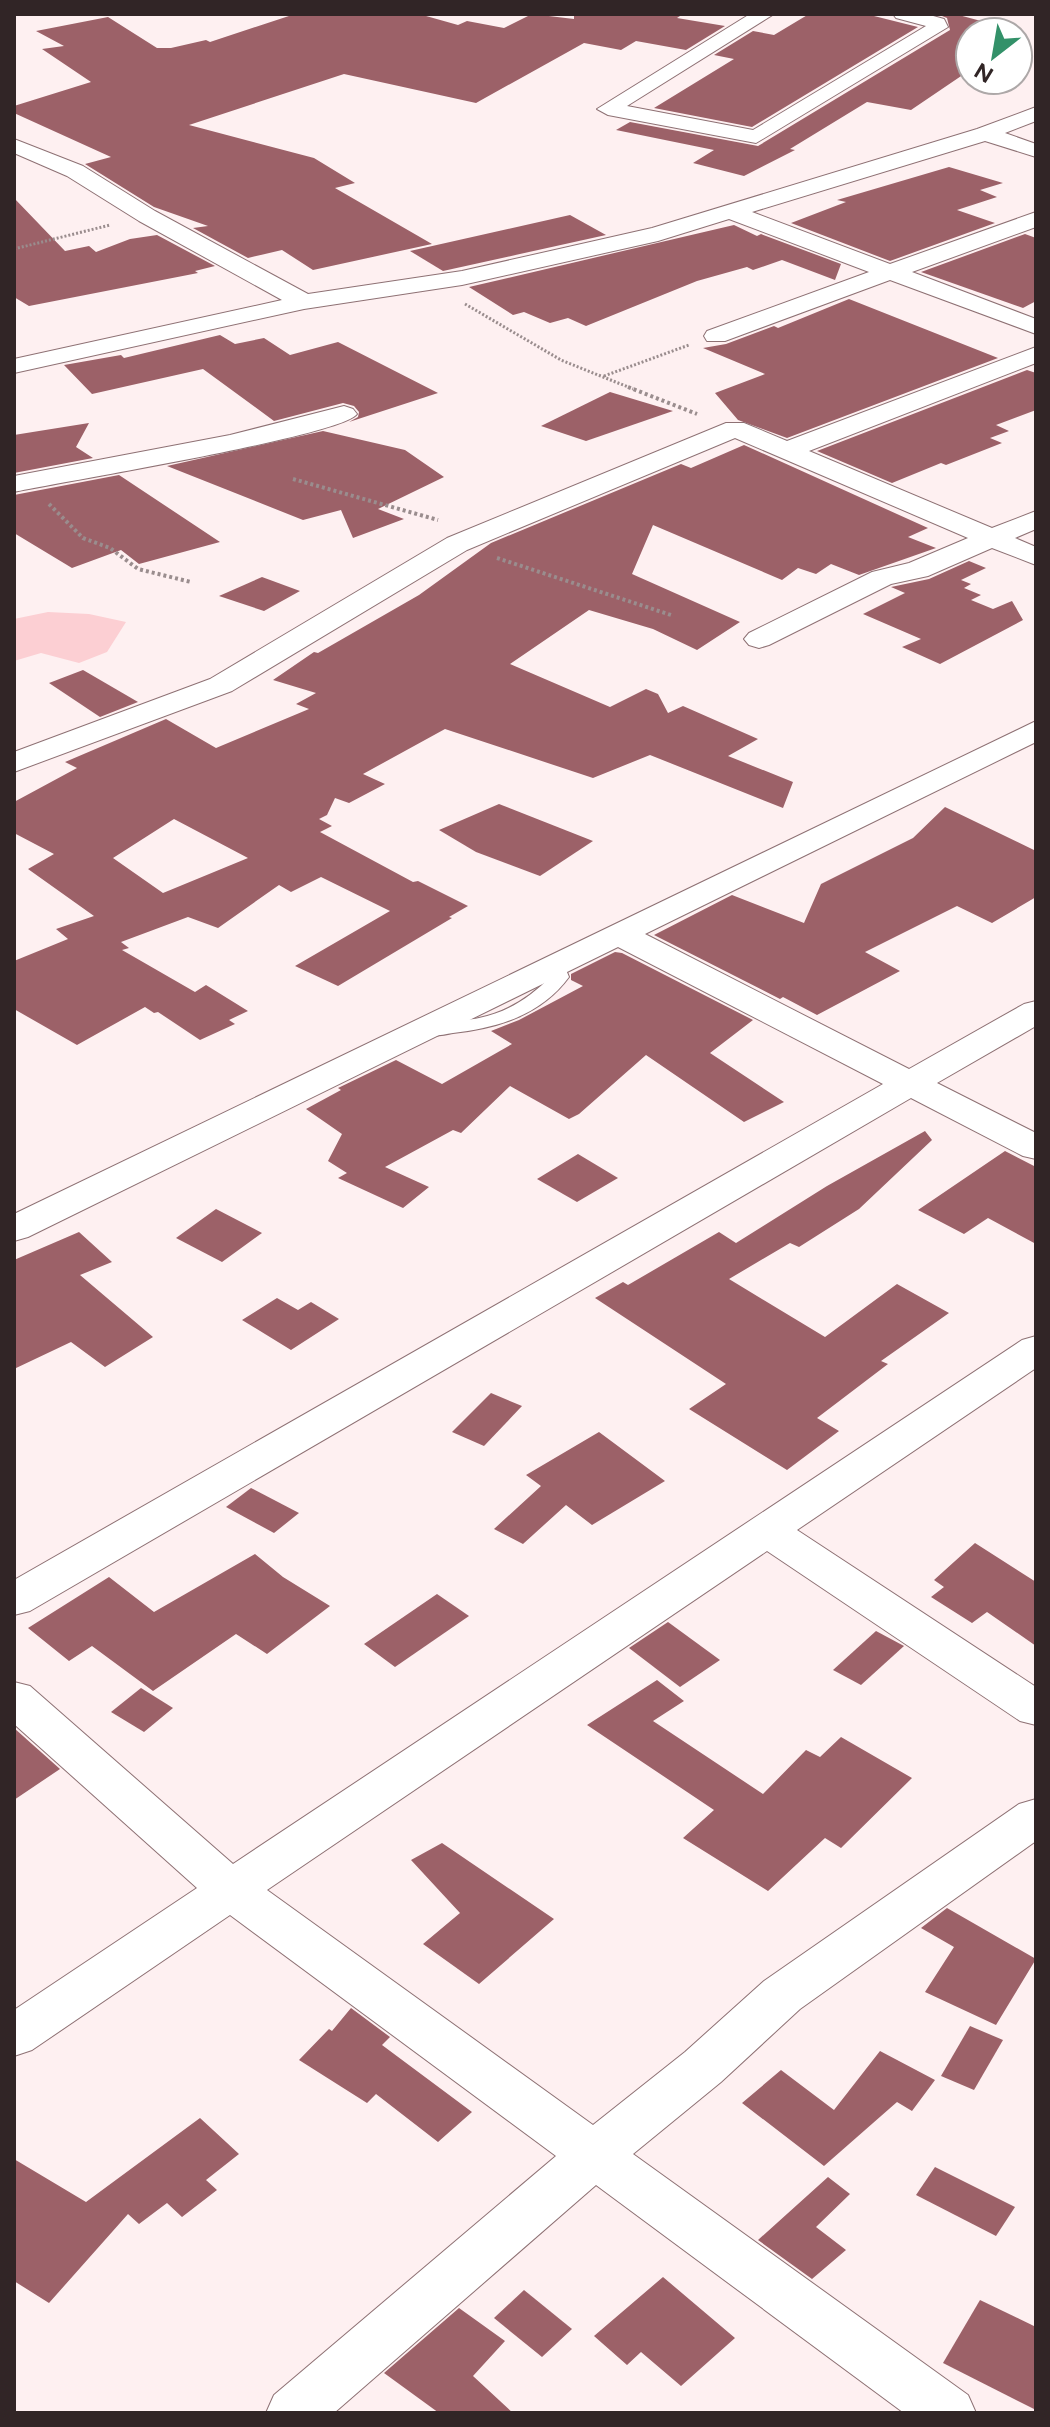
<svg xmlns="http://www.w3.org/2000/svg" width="1050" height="2427" viewBox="0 0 1050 2427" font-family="Figtree,sans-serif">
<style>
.green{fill:#fccfd3}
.building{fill:#9c6168;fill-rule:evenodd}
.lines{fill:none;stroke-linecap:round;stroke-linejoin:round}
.lane-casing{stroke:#8e7174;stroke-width:2}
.street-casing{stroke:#8e7174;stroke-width:2}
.path-far1{stroke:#9a8d8e;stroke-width:3;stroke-dasharray:2 2;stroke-linecap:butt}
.path{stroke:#9a8d8e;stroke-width:4;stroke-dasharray:3 3;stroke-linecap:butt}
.lane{fill:#fff;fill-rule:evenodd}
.street{fill:#fff;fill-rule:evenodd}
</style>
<rect width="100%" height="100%" fill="#fef0f1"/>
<path class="green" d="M48,612L89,614L126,622L107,652L79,663L41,653L14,661V619Z"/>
<g class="building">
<path d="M295,14H419L458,25L467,21L504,28L532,14L574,19V14H683L677,18L725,26L686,50L636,41L621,50L584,43L476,103L344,74L189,125L314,158L355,183L335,188L432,244L313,270L282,250L248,258L193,228L208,226L154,207L85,164L111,157L14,113V106L91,82L42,49L64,46L36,31L108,17L157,48H171L206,40L210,42Z"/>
<path d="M809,14H866L918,27L752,127L654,108L734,59L714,55L753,31L774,35Z"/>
<path d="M937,14H955L1025,33L1018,38V32H970V70L911,110L867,102L790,149L795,150L744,176L693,163L714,150L616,130L630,122L758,146L950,30L947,18Z"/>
<path d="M949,167L1003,183L980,190L997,197L957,210L995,223L890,261L791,223L846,202L837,200Z"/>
<path d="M14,198L65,251L89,246L96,252L130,239L157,235L215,266L195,271L198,273L29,306L14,297Z"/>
<path d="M570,215L606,235L443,271L410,251Z"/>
<path d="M734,225L757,236L761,234L841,264L835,280L782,260L753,270L747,267L697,281L586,326L568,318L550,323L524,312L513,315L469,287Z"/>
<path d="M1025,234L1036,238V301L1023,308L921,272Z"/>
<path d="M849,299L998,358L787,438L738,420L715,393L765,374L703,348L726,344L774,326L778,328Z"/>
<path d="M220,335L235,344L264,338L290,355L338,342L438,393L349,422L358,417L359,412L354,406L343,403L274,421L203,369L92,394L64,365L121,355L124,358Z"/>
<path d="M1027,370L1036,373V410L996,425L1009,431L990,438L1002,443L946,465L941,463L892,483L817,451Z"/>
<path d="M610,392L673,411L586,441L541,426Z"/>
<path d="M89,423L76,447L93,458L14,473V435Z"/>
<path d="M323,431L405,450L444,477L378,509L404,519L353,538L341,510L303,520L167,466Z"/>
<path d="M744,445L928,528L908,537L936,548L859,575L831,564L816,574L798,568L782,580L653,525L632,574L740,622L697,650L653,629L589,610L510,664L610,707L646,689L658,694L668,713L683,706L758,739L728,756L793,782L783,808L650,755L593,778L445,729L363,774L385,784L349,803L335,798L327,815L319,819L332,826L320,832L413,882L418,881L468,906L449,917L452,918L338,986L295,966L390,911L321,877L291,892L279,885L218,928L188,917L121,942L129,948L122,950L195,992L206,985L248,1011L229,1020L235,1024L200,1040L158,1012L154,1013L145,1007L77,1045L14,1009V961L68,939L56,929L94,916L28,869L54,854L14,833V802L77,768L65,762L166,719L216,748L309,709L296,704L316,693L273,680L314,652L318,653L419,595L491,543L681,464L691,468ZM174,819L248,858L163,893L113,858Z"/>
<path d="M119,475L220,542L139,564L121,550L72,568L14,533V495Z"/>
<path d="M969,561L986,568L961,580L971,584L964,588L981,595L971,600L993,609L1012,601L1023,620L940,664L902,647L921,639L863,614L905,593L891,587L929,579Z"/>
<path d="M262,577L300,591L264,611L219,596Z"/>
<path d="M83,670L138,702L100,717L49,683Z"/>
<path d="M499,804L593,841L540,876L476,852L439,830Z"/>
<path d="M945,807L1036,851V897L992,923L957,906L865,952L900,971L817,1015L783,997L780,999L654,935L732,895L804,923L821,884L913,838Z"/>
<path d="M615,952L622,953L753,1020L710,1053L784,1102L744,1122L646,1055L579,1114L569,1119L510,1086L461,1133L453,1130L385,1167L429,1187L403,1208L338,1178L347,1173L328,1161L342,1134L306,1109L341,1090L338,1088L396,1060L442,1084L512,1044L491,1031L519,1020L583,986L571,980V974Z"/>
<path d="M925,1131L932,1140L859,1209L799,1247L790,1243L729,1279L825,1337L897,1284L949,1313L881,1361L888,1364L817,1418L839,1431L787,1470L689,1409L726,1384L595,1298L623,1282L628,1285L719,1232L736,1243L827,1186Z"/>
<path d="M1005,1151L1036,1167V1244L988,1218L964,1234L918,1210Z"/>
<path d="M578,1154L618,1178L577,1202L537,1179Z"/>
<path d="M216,1209L262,1233L222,1262L176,1238Z"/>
<path d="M79,1232L112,1262L80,1275L153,1337L105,1367L71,1342L14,1369V1260Z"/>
<path d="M277,1298L298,1310L311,1302L339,1319L291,1350L242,1320Z"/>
<path d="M491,1393L522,1406L484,1446L452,1432Z"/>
<path d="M599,1432L665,1481L592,1525L566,1505L523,1544L494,1529L541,1486L526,1475Z"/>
<path d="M251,1488L299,1513L274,1533L226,1507Z"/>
<path d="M975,1543L1036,1582V1646L987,1612L972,1623L931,1597L944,1587L934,1580Z"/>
<path d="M255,1554L283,1577L330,1606L267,1654L236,1634L153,1691L92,1646L69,1661L28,1628L109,1577L154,1612Z"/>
<path d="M437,1594L469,1616L395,1667L364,1644Z"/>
<path d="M668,1622L720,1660L680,1687L629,1648Z"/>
<path d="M876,1631L904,1646L861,1685L833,1670Z"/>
<path d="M657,1680L684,1701L653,1721L763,1794L806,1750L820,1757L841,1737L912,1778L841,1848L825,1838L768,1891L683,1838L714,1810L587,1725Z"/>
<path d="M141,1688L173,1708L144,1732L111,1712Z"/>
<path d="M14,1728L60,1769L14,1800Z"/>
<path d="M442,1843L554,1919L479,1984L423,1944L460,1913L411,1860Z"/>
<path d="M947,1908L1036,1959L996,2025L925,1992L954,1947L921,1928Z"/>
<path d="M351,2008L390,2037L382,2045L472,2112L438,2142L376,2094L367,2103L299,2060L329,2029L332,2031Z"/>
<path d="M970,2026L1003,2040L974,2090L941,2076Z"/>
<path d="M880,2051L935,2080L912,2111L897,2102L824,2166L742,2103L781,2070L834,2110Z"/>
<path d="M200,2118L239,2154L206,2180L217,2190L182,2217L167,2203L139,2224L128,2214L49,2303L14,2281V2159L86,2202Z"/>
<path d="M935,2167L1015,2207L996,2236L916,2195Z"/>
<path d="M828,2177L850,2194L816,2227L846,2250L812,2279L758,2240Z"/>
<path d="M663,2277L735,2338L681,2386L641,2352L627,2365L594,2336Z"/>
<path d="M524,2290L572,2329L542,2357L494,2318Z"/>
<path d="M980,2300L1036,2327V2410L943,2363Z"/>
<path d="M459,2308L505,2341L473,2376L513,2413H439L384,2373Z"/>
</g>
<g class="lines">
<defs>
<path id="lane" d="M556,959L562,960L569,977C541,1015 498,1028 453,1033C441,1035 425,1039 417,1030C429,1018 462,1022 479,1018C508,1012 531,997 551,976L547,964Z"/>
<g id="street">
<path d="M750,14H774L627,106L753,130L926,26L896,18L893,14H926L944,19L948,27L756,143L608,115L597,109Z"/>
<path d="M1036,107V121L1005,133L1036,144V157L985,141L752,212L890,264L1036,212V227L912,272L1036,319V334L890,280L725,341H707L704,336L707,331L869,272L729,219L658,241L462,285L304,309L14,373V359L282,300L139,221L67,176L14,153V139L83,166L155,211L308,294L462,271L652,228L977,129Z"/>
<path d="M1036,347V363L809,451L992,528L1036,511V529L1015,538L1036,547V565L992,548L928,576L891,584L769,645L759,648L749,645L744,639L749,633L872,572L909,563L968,538L735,438L467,550L232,691L14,772V752L210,679L447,538L726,423H744L787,441Z"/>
<path d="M344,406L353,409L357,414C342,436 60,482 14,492V476L230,435Z"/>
<path d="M1036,721V742L645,934L909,1069L1024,1004L1036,1001V1026L937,1083L1036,1133V1159L1023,1156L911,1098L30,1611L14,1615V1580L883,1084L618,947L28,1237L14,1241V1214Z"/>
<path d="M1036,1336V1368L797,1530L1036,1687V1725L1020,1721L767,1551L267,1890L593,2125L685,2052L764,1981L1019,1804L1036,1799V1841L800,2009L721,2082L633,2154L968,2395L976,2413H904L596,2185L334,2413H266L274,2395L556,2156L230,1915L32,2050L14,2056V2010L197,1888L14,1724V1682L30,1686L233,1864L1022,1340Z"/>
</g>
</defs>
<use href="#lane" class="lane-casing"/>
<use href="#street" class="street-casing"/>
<g class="path-far1">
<path d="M14,249L110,225"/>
<path d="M465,304L561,360L633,389"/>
<path d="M604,376L689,345"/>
</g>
<g class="path">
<path d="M628,387L697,414"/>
<path d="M293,479L438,520"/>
<path d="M49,504L83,538L110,548L138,569L191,582"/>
<path d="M497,558L671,615"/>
</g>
<use href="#lane" class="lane"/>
<use href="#street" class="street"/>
</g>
<rect width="1050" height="2427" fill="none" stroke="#312526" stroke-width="32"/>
<g transform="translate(994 56) rotate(211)"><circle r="38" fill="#ffffff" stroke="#ada8a8" stroke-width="2"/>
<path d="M0-6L14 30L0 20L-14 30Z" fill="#339169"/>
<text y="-12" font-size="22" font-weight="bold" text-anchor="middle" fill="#312526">N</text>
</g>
</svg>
